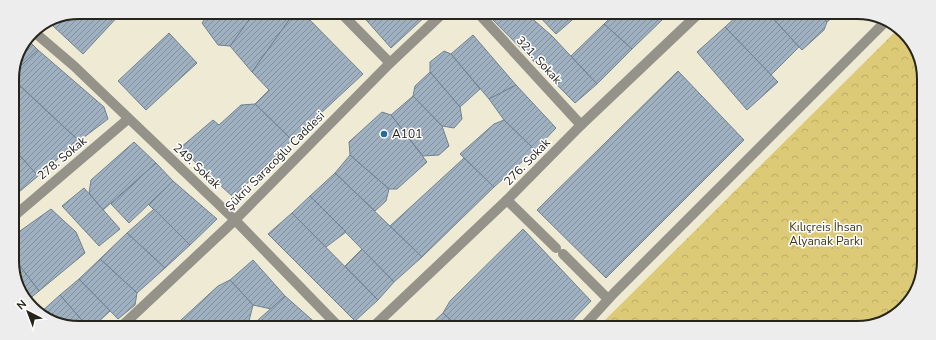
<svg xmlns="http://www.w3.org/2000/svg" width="936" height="340" viewBox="0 0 936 340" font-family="'Nunito Sans',sans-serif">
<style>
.park{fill:url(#park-crowns)}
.building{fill:url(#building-hatch);stroke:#708291}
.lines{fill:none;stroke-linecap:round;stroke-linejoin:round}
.service{stroke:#949289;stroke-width:10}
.minor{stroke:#949289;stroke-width:10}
.tertiary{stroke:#949289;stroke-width:10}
.poi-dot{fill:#226c9f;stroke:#fff;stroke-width:1.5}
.labels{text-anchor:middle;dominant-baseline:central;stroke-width:3;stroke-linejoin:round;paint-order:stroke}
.street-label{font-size:12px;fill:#26241b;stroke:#fff}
.poi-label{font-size:12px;fill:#26241b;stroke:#fff;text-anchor:start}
.park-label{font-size:12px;fill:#3f3712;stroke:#fff}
.rim{fill:none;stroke:#26241b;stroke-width:2}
</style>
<defs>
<pattern id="park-crowns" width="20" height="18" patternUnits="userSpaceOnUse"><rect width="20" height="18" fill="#ddca77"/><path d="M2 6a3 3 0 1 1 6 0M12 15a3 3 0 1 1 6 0" fill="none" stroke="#bead66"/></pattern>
<pattern id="building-hatch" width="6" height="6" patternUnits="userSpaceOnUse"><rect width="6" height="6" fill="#9fb1c1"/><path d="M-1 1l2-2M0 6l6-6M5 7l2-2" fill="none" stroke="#81909c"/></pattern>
</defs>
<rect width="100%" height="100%" fill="#efead3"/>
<path class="park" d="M898,29L907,35L923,70L920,282L897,314L861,328L598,327Z"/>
<g class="building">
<path d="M79,12H122L83,54L52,25L56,21Z"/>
<path d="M209,13H254L230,46L218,45L202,23Z"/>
<path d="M254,13H294L252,72L230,46Z"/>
<path d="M294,13H303L363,74L292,140L255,104L269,90L252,72Z"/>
<path d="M360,13L428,14L391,48Z"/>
<path d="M491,14H527L552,36L597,84L575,103L489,16Z"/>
<path d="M537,14H579L556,34Z"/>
<path d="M614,14L657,15L662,20L632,49L604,24Z"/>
<path d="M657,15H667L662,20Z"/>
<path d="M738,15H770L799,47L771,75L725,27Z"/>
<path d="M770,15H821L827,22L824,30L802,50Z"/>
<path d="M821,15H835L827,22Z"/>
<path d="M604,24L632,49L597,84L571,56Z"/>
<path d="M725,27L778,82L747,110L697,52Z"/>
<path d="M169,33L197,63L146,110L118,81Z"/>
<path d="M473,35L516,85L489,99L451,54Z"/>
<path d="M27,39L38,50L13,73L19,50Z"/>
<path d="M38,50L104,107L108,119L79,141L12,78L13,73Z"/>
<path d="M444,51L451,54L480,89L460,107L430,72V62Z"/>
<path d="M678,71L744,140L606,278L537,210Z"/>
<path d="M430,72L460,107L462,119L454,128L442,126L413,96L415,86Z"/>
<path d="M516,85L556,128L535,150L504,120L489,99Z"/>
<path d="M20,86L79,141L38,176L13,148L12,93Z"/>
<path d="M413,96L442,126L449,146L439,155L423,156L391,115Z"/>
<path d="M255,104L292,140L233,197L180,148L213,120L219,125L241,105Z"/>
<path d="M382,112L391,115L427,162L397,189H389L350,155L349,142Z"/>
<path d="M504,120L535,150L494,187L460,154L494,124Z"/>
<path d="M134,142L156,163L103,210L89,193L91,180Z"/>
<path d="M13,148L38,176L13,197Z"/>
<path d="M350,155L389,189L386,201L375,211L335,173Z"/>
<path d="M464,158L494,187L422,257L390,226Z"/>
<path d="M156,163L173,181L129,223L111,204Z"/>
<path d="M335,173L422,257L394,282L310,196Z"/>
<path d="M173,181L217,219L190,245L149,205Z"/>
<path d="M84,188L120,229L99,246L62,206Z"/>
<path d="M310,196L346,232L326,247L292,213Z"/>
<path d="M51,209L76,232L85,253L39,291L13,257V236Z"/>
<path d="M154,209L190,245L165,268L127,233Z"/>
<path d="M292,213L378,300L355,321L268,234Z"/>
<path d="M523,229L591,301L566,327L457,326L443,313L450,301Z"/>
<path d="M127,233L165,268L137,293L100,259Z"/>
<path d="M362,249L394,282L378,300L345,266Z"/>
<path d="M13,257L39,291L27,301L13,274Z"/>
<path d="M100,259L137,293L135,305L118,319L79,279Z"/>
<path d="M253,260L285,296L271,309L253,305L230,280Z"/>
<path d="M79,279L110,311L95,325H86L60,295Z"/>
<path d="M230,280L253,305L248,325H186L181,320L218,286Z"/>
<path d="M60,295L86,325L58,324L40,313Z"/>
<path d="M285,296L319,326L262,325L258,320Z"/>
<path d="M443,313L457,326H429Z"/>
<path d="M167,322H178L181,325H164Z"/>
</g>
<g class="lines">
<g class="service">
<path d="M507,200L556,248"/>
<path d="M563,254L608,299"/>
</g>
<g class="minor">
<path d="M341,13L390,63"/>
<path d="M479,14L581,125"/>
<path d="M33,31L74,66L235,220L338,326"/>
<path d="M13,217L128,119"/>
<path d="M374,326L507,200L581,125L697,15"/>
<path d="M583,327L614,293L886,21"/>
</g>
<path class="tertiary" d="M123,325L235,220L390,63L442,14"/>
</g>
<circle class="poi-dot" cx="384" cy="134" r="4"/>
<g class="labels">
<g class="street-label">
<text transform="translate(539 60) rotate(47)">321. Sokak</text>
<text transform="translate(62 158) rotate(-40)">278. Sokak</text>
<text transform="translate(275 161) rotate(-45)">Şükrü Saracoğlu Caddesi</text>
<text transform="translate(527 162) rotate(-46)">276. Sokak</text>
<text transform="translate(197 166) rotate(43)">249. Sokak</text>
</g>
<g class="poi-label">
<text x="392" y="134">A101</text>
</g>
<g class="park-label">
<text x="826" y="227">Kılıçreis İhsan<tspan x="826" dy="14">Alyanak Parkı</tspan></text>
</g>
</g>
<path d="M0 0H936V340H0ZM79 19H857A60 60 0 0 1 917 79V261A60 60 0 0 1 857 321H79A60 60 0 0 1 19 261V79A60 60 0 0 1 79 19Z" fill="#eeeded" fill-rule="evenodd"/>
<path class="rim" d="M79 19H857A60 60 0 0 1 917 79V261A60 60 0 0 1 857 321H79A60 60 0 0 1 19 261V79A60 60 0 0 1 79 19Z"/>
<g transform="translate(28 312) rotate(318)" stroke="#ffffff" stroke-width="3" paint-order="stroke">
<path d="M0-3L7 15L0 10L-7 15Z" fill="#26241b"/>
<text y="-6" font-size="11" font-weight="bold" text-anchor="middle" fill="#26241b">N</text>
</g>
</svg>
